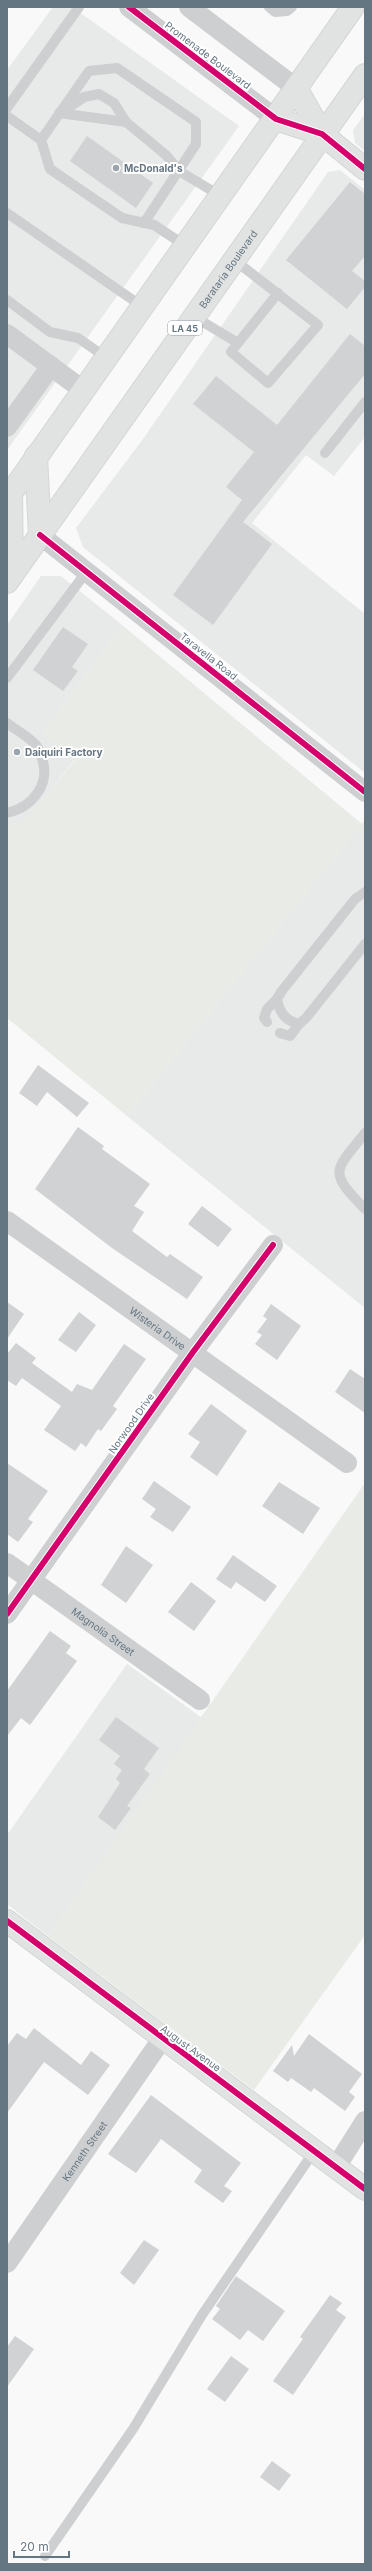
<svg xmlns="http://www.w3.org/2000/svg" width="372" height="2571" viewBox="0 0 372 2571" font-family="Inter,sans-serif">
<style>
.built{fill:#e8e9e9}
.green{fill:#e8ebe6}
.building{fill:#d0d2d3}
.lines{fill:none;stroke-linecap:round;stroke-linejoin:round}
.secondary-casing{stroke:#d5d6d7;stroke-width:24}
.primary-casing{stroke:#d5d6d7;stroke-width:24}
.lane{stroke:#cecfd0;stroke-width:10}
.street{stroke:#cecfd0;stroke-width:20}
.secondary{stroke:#e1e2e2;stroke-width:22}
.primary{stroke:#e1e2e2;stroke-width:22}
.cycleway-casing{stroke:#fff;stroke-width:8}
.cycleway{stroke:#d6006c;stroke-width:6}
.poi-dot{fill:#99a4ac;stroke:#fff;stroke-width:1.5}
.labels{text-anchor:middle;dominant-baseline:central;stroke-width:4;stroke-linejoin:round;paint-order:stroke}
.shield{fill:#fff;stroke:#939fa8;stroke-width:1}
.shield-label{font-size:9px;font-weight:bold;fill:#657683}
.street-label{font-size:10px;fill:#657683;stroke:#fff}
.poi-label{font-size:10px;font-weight:bold;fill:#657683;stroke:#fff;text-anchor:start}
</style>
<rect width="100%" height="100%" fill="#f9f9f9"/>
<g class="built">
<path d="M53,7H72L239,126L7,450V70Z"/>
<path d="M365,114V151L355,143L353,130Z"/>
<path d="M340,170L365,190V437L334,476L306,455L252,523L365,614V773L83,547L76,528L143,439L328,172Z"/>
<path d="M41,576H61L122,625L43,733L75,759L24,823H7V625Z"/>
<path d="M365,820V1308L127,1116Z"/>
<path d="M127,1664L202,1718L48,1936L7,1904V1835Z"/>
</g>
<g class="green">
<path d="M122,625L362,824L127,1116L7,1018V823L24,822L75,760L43,733Z"/>
<path d="M365,1483V1935L254,2090L48,1936Z"/>
</g>
<g class="building">
<path d="M87,136L153,183L136,208L70,161Z"/>
<path d="M350,182L365,194V256L352,271L365,281V287L347,309L286,260Z"/>
<path d="M350,334L365,346V374L243,522L272,544L213,625L173,595L242,500L226,487L254,452L193,404L216,376L277,425Z"/>
<path d="M63,627L88,644L72,667L78,671L63,691L33,670Z"/>
<path d="M38,1065L89,1103L77,1117L47,1092L37,1106L19,1093Z"/>
<path d="M78,1127L104,1146L102,1149L150,1184L134,1206L144,1212L132,1231L167,1257L170,1254L203,1277L187,1299L112,1248L35,1189Z"/>
<path d="M202,1206L232,1229L218,1247L188,1224Z"/>
<path d="M7,1302L24,1314L7,1339Z"/>
<path d="M271,1304L301,1326L277,1360L255,1344L262,1335L257,1332L267,1319L263,1316Z"/>
<path d="M79,1312L96,1325L76,1352L58,1340Z"/>
<path d="M16,1343L36,1358L32,1363L72,1392L77,1384L92,1390L124,1344L146,1359L113,1406L117,1409L101,1431L98,1429L86,1447L81,1443L75,1451L44,1430L61,1406L22,1378L16,1386L7,1380V1354Z"/>
<path d="M350,1369L365,1379V1413L335,1392Z"/>
<path d="M211,1404L247,1431L217,1476L190,1457L200,1442L188,1434Z"/>
<path d="M7,1463L48,1491L28,1519L33,1522L18,1542L7,1534Z"/>
<path d="M154,1481L191,1507L173,1532L150,1517L156,1509L142,1499Z"/>
<path d="M279,1482L320,1508L303,1534L262,1506Z"/>
<path d="M126,1546L153,1565L126,1603L101,1585Z"/>
<path d="M233,1555L277,1586L265,1602L236,1582L231,1589L216,1579Z"/>
<path d="M191,1582L216,1601L194,1631L168,1612Z"/>
<path d="M50,1631L71,1646L66,1653L77,1661L30,1725L21,1718L7,1736V1691Z"/>
<path d="M116,1717L159,1748L144,1769L150,1774L127,1806L131,1808L115,1830L98,1817L120,1783L116,1779L122,1770L114,1764L120,1756L99,1740Z"/>
<path d="M34,2028L81,2065L91,2051L110,2065L88,2095L44,2062L7,2113V2046L17,2033L26,2039Z"/>
<path d="M309,2034L362,2074L349,2092L355,2097L345,2111L314,2088L311,2092L291,2078L288,2082L273,2071L292,2045L294,2056Z"/>
<path d="M151,2095L241,2163L224,2186L232,2191L223,2203L194,2182L202,2170L161,2139L136,2173L108,2154Z"/>
<path d="M144,2240L159,2250L134,2285L120,2273Z"/>
<path d="M236,2276L285,2311L263,2341L248,2330L240,2340L212,2319L220,2309L216,2306Z"/>
<path d="M330,2295L342,2303L336,2310L346,2317L293,2395L273,2381L303,2339L300,2337Z"/>
<path d="M15,2336L34,2349L7,2387V2347Z"/>
<path d="M231,2356L249,2369L225,2402L207,2389Z"/>
<path d="M272,2461L291,2475L279,2491L260,2477Z"/>
</g>
<g class="lines">
<defs>
<g id="secondary">
<path d="M296,88L322,134"/>
<path d="M276,119L322,134L365,169"/>
<path d="M7,1921L365,2189"/>
</g>
<g id="primary">
<path d="M36,456L40,535"/>
<path d="M11,493L12,575"/>
<path d="M7,499L353,7"/>
<path id="s4" d="M7,582L365,75"/>
</g>
</defs>
<use href="#secondary" class="secondary-casing"/>
<use href="#primary" class="primary-casing"/>
<g class="lane">
<path d="M269,7L275,12L287,11L292,7"/>
<path d="M7,108L79,7"/>
<path d="M65,110L84,97L99,94L114,103L126,122L166,155L179,171L221,196"/>
<path d="M59,113L126,122"/>
<path d="M7,116L41,140L50,169L122,218L154,225L186,246"/>
<path d="M41,140L89,71L117,68L196,122V144L144,223"/>
<path d="M7,213L143,307"/>
<path d="M233,259L318,325L268,383L231,352L238,343"/>
<path d="M7,300L50,332L78,338L107,358"/>
<path d="M193,316L238,343L278,293"/>
<path d="M325,453L365,402"/>
<path d="M7,678L87,571"/>
<path d="M7,723C16,730 29,737 36,745C39,748 40,753 41,756C52,783 33,807 7,813"/>
<path d="M365,892L355,899L281,992L277,999C279,1012 285,1021 299,1024L306,1018L365,944"/>
<path d="M267,1022L264,1018L267,1009L277,999"/>
<path d="M280,1033L290,1036L299,1024"/>
<path d="M365,1133C334,1172 328,1171 365,1209"/>
<path d="M45,2556L133,2429L202,2315L315,2150"/>
</g>
<g class="street">
<path d="M129,7L276,119"/>
<path d="M189,7L296,88"/>
<path d="M7,334L83,390"/>
<path d="M7,427L51,366"/>
<path d="M40,535L365,792"/>
<path id="s1" d="M7,1221L347,1463"/>
<path id="s2" d="M7,1563L200,1700"/>
<path d="M7,1614L193,1352L273,1245"/>
<path d="M336,2167L365,2121"/>
<path id="s3" d="M7,2263L162,2039"/>
</g>
<use href="#secondary" class="secondary"/>
<use href="#primary" class="primary"/>
<defs>
<g id="cycleway">
<path d="M129,7L276,119L322,134L365,169"/>
<path d="M40,535L365,792"/>
<path d="M7,1614L193,1352L273,1245"/>
<path d="M7,1921L365,2189"/>
</g>
</defs>
<use href="#cycleway" class="cycleway-casing"/>
<use href="#cycleway" class="cycleway"/>
</g>
<g class="poi-dot">
<circle cx="116" cy="168" r="4"/>
<circle cx="17" cy="752" r="4"/>
</g>
<g class="labels">
<rect class="shield" x="168" y="321" width="34" height="14" rx="3"/>
<g class="shield-label">
<text x="185" y="328">LA 45</text>
</g>
<g class="street-label">
<text transform="translate(208 55) rotate(37)">Promenade Boulevard</text>
<text stroke="none"><textPath href="#s4" startOffset="383">Barataria Boulevard</textPath></text>
<text transform="translate(209 656) rotate(38)">Taravella Road</text>
<text stroke="none"><textPath href="#s1" startOffset="185">Wisteria Drive</textPath></text>
<text transform="translate(131 1423) rotate(-55)">Norwood Drive</text>
<text stroke="none"><textPath href="#s2" startOffset="118">Magnolia Street</textPath></text>
<text transform="translate(191 2048) rotate(36)">August Avenue</text>
<text stroke="none"><textPath href="#s3" startOffset="136">Kenneth Street</textPath></text>
</g>
<g class="poi-label">
<text x="124" y="168">McDonald's</text>
<text x="25" y="752">Daiquiri Factory</text>
</g>
</g>
<rect width="372" height="2571" fill="none" stroke="#657683" stroke-width="16"/>
<path d="M14 2551v6h55v-6" fill="none" stroke="#657683" stroke-width="2"/>
<text x="20" y="2551" font-size="12" fill="#657683" stroke="#ffffff" stroke-width="3" paint-order="stroke">20 m</text>
</svg>
